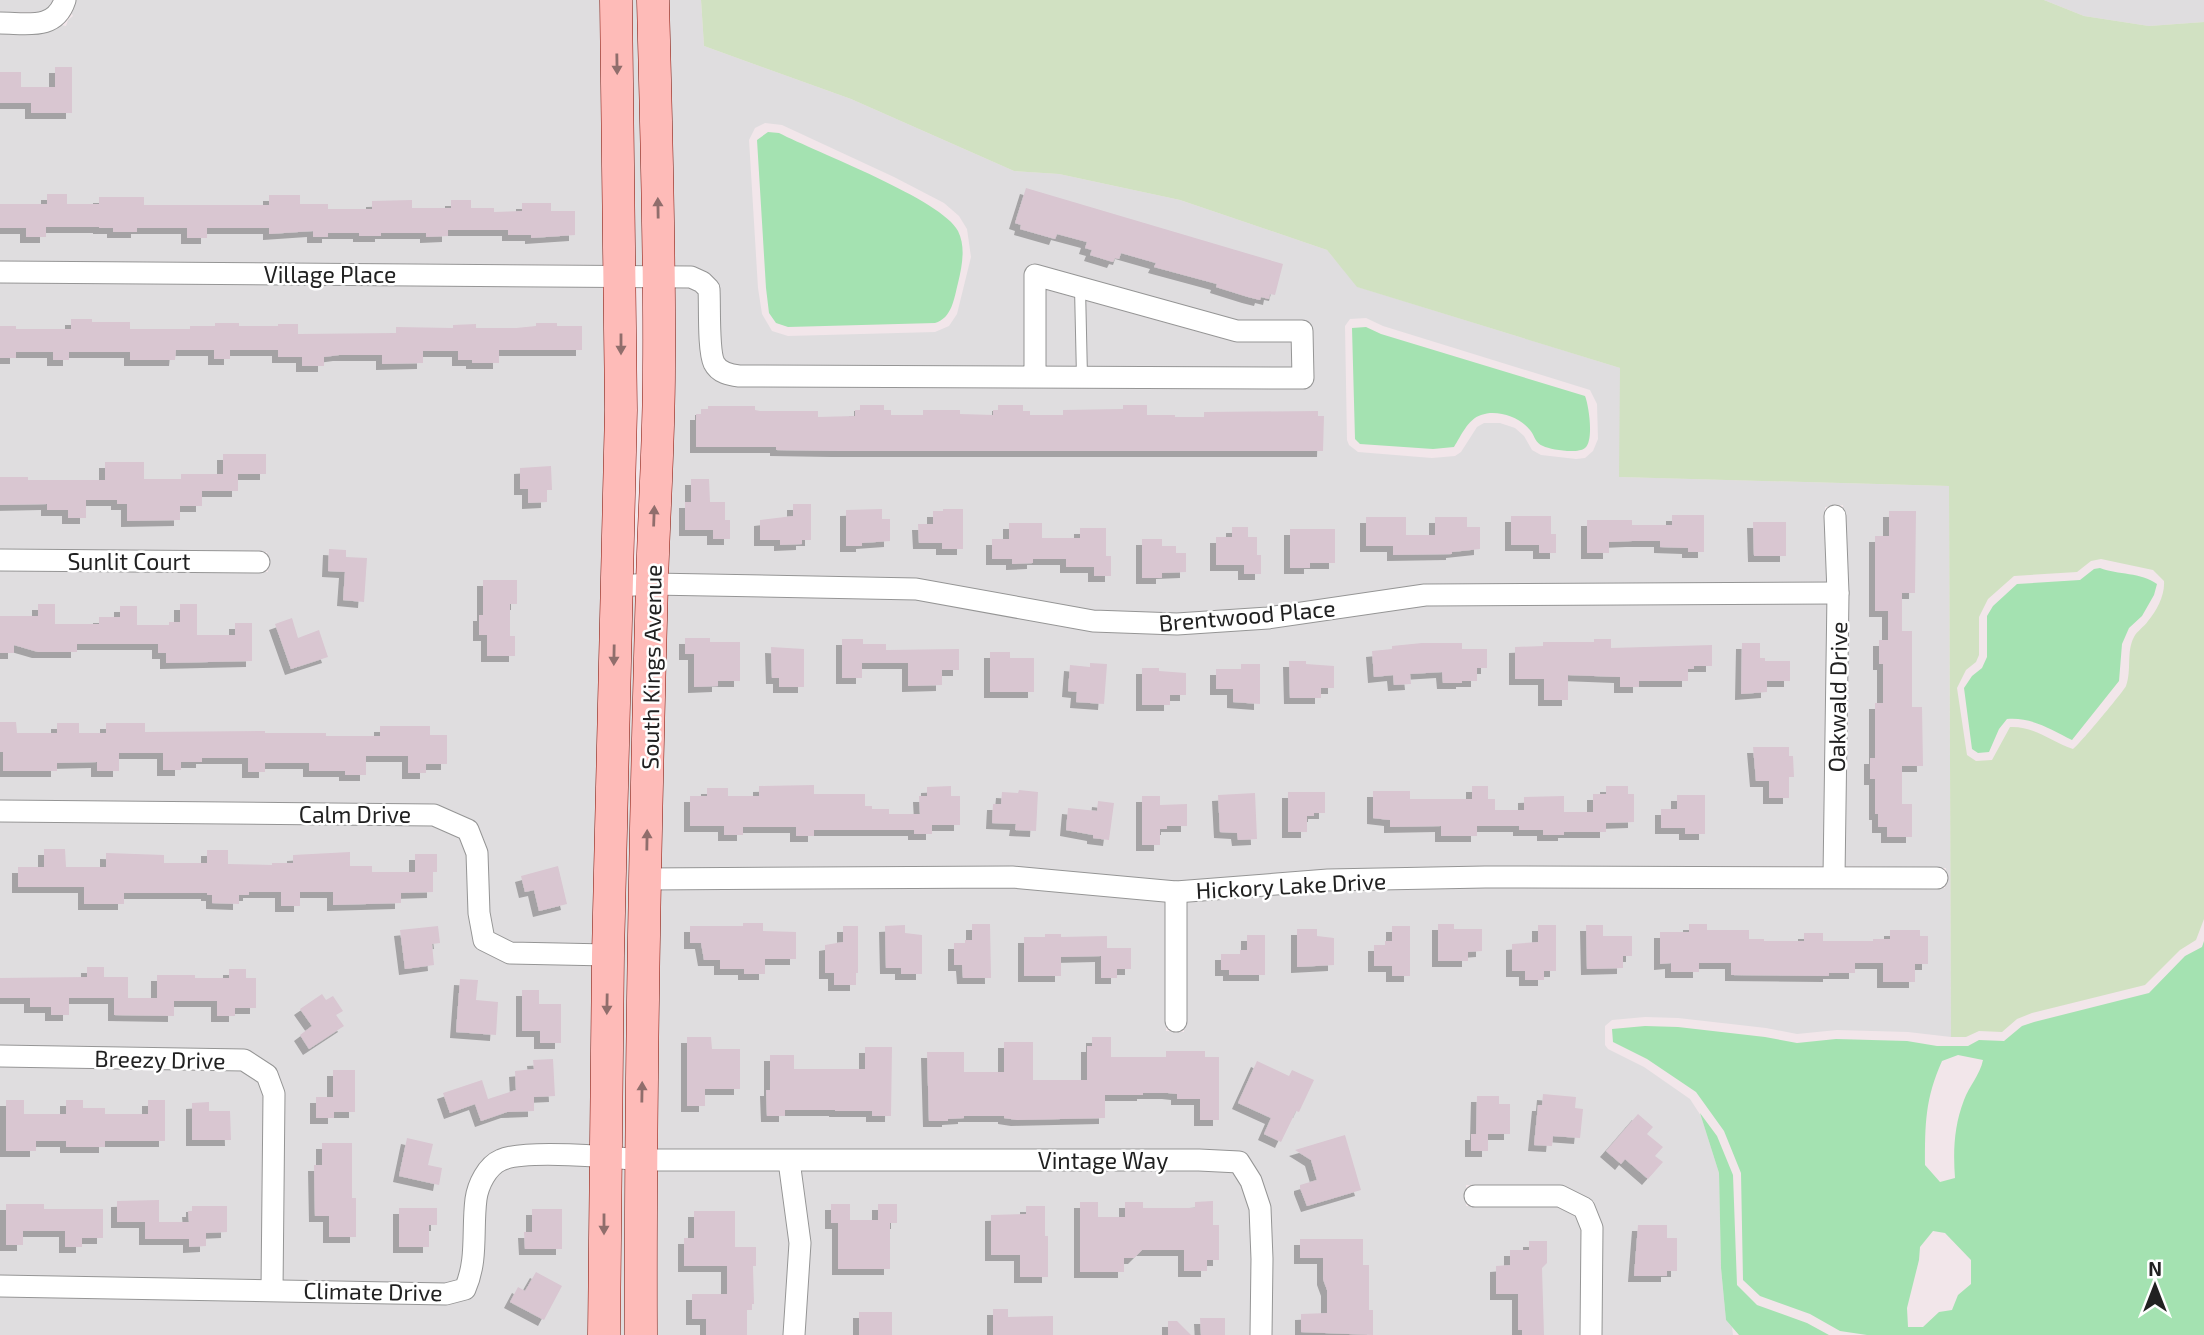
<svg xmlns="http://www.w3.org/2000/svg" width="2204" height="1335" viewBox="0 0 2204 1335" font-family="'Exo 2',sans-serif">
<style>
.residential{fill:#dfdddf;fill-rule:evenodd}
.wetland{fill:#d1e1c2;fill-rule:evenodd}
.water{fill:#a4e2b1;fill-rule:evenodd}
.building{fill:#d9c6d1;filter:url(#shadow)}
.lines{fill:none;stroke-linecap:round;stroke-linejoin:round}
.service-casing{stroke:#959595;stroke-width:12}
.minor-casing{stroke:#959595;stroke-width:23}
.secondary-casing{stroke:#7f0d00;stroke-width:33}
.service{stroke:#fff;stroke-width:10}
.minor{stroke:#fff;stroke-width:21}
.secondary{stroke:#febbb8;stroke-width:32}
.oneway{fill:#906e6c}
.labels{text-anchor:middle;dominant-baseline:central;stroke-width:5;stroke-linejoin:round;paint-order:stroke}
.street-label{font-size:23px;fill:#212121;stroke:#fff}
</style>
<defs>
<filter id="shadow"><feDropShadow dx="-6" dy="6" stdDeviation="0" flood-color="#0004"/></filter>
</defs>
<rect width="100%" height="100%" fill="#f2e6ea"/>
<g class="residential">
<path d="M0,0H55L53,6L44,12H0Z"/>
<path d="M74,0H606L611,265L0,262V33H47L61,25L66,26L68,20L73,16L71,12Z"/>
<path d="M625,0H643L650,265H630Z"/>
<path d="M662,0H701L704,46L851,99L1014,171L1059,174L1180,200L1327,250L1358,287L1620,368V477L1949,486L1951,1037L1908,1032L1837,1030L1797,1034L1766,1028L1678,1018L1645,1017L1612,1020L1605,1026V1045L1608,1049L1644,1067L1690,1099L1701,1116L1719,1173L1721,1268L1726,1320L1732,1327L1733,1335H1601L1602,1228L1560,1186L1466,1185V1206L1558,1207L1577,1217L1583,1231L1582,1335H650L655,889L1011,888L1166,901V1031L1184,1032L1185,901L1328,891L1485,887L1945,888L1946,868L1843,866L1847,583L1843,505L1825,507L1828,583L1425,584L1267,607L1177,614L1093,611L917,579L662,574L668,287L689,288L700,294L703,363L717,380L739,386L1303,388L1312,331L1238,321L1037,265L1025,367L739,365L726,362L721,351L716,282L706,272L694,268L668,266ZM765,123L782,125L894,177L944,203L959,216L967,229L971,257L957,314L949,326L935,332L788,336L772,331L762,314L758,288L749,140L755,128ZM1366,318L1383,326L1590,390L1597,404L1598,439L1593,451L1585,458L1576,459L1541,455L1532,450L1524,436L1515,428L1500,423H1484L1477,427L1461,452L1455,456L1432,458L1358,452L1349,445L1347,440L1345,326L1350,319Z"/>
<path d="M2044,0H2204V22L2149,26L2084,16Z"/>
<path d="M0,283L611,286L598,944L512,943L492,932L471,821L434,804L0,801V571L268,572L267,552L0,550Z"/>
<path d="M1044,289L1235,342H1293L1294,368L1044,367Z"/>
<path d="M642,595L628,1148L614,1146L625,596Z"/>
<path d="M661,595L916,599L1091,632L1177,635L1269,628L1426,605L1829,604L1825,866H1485L1327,870L1176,881L1012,867L656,869Z"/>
<path d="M0,822L432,825L460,838L468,856L480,949L510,963L598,965L595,1145H516L494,1152L480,1164L464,1269L459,1280L445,1284L282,1280L284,1094L244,1050L0,1045Z"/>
<path d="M0,1067L241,1071L260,1083L265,1096L263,1280L0,1276Z"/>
<path d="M519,1166H595V1335H0V1297L449,1305L468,1299L473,1293L482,1272L486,1199L494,1179L504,1170Z"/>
<path d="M614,1167L628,1169V1335H614Z"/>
</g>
<path class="wetland" d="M701,0H2044L2084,16L2149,26L2204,22V919L2196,940L2180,950L2145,985L2032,1013L2017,1019L2002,1032L1979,1031L1966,1037H1951L1949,486L1619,477L1620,368L1357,287L1327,250L1180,200L1059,174L1014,171L851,99L704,46ZM2101,559L2153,570L2164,581C2165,595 2157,610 2148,621C2144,627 2137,631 2134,637C2126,652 2132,670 2126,686C2123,692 2079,745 2073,749C2051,742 2035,726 2010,727L1992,760L1976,761L1967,755L1957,688L1966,670L1976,662L1979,655V617L1988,599L2014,576L2077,572L2091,561Z"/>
<g class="water">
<path d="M768,132L779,133C816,152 943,200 958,231C966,247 962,266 958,283C954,299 952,318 935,323L788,327L776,323L769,313L766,288L757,140Z"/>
<path d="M1366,327L1381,334L1585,396C1589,406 1594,441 1585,448C1578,454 1551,450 1543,446C1535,443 1535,436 1530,430C1520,417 1497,409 1481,415C1468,419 1461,436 1454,447L1433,449L1360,444L1355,439L1352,328Z"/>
<path d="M2100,568C2118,575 2141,572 2157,584L2154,595L2142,616L2129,628L2122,644L2119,681L2072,740C2050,729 2032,717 2007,719L1999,729L1989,752L1978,753L1972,749L1964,688L1972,676L1982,668L1987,657V616L1993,606L2017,584L2080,580L2094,569Z"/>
<path d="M2204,941V1335H1867L1840,1331L1810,1314L1760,1296L1743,1280L1741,1173L1724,1131L1696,1092L1647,1059L1613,1042L1612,1029L1645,1026L1678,1027L1765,1037L1797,1043L1836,1039L1907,1041L1937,1046H1968L1979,1040L2004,1041L2022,1026L2034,1022L2149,993L2185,956L2202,947ZM1958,1055L1983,1060C1980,1075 1969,1086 1964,1100C1954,1126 1953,1151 1955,1178L1940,1182L1925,1165C1925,1124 1925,1099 1942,1061ZM1933,1231L1945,1233L1971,1260V1284L1958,1295L1952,1310L1939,1312L1923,1327H1908L1907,1308L1919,1260L1920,1247Z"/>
<path d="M1700,1113L1717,1136L1733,1175L1737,1285L1757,1305L1807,1323L1829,1335H1739L1726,1320L1721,1268L1719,1173Z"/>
</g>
<g class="building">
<path d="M55,67H72V113H31V103H0V72H21V87H55Z"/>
<path d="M1026,188L1283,264L1275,295L1270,294L1269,299L1261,297L1260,300L1248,297L1216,287L1217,284L1154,267L1156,263L1121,253L1119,259L1115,258L1113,262L1090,255L1092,250L1085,248L1087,242L1057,234L1055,239L1020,229L1021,225L1015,223Z"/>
<path d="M47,194H67V204H99V197H144V205H269V195H300V204H328V209H372V201L412,200V208H451V200H471V208H494V212L522,211V203H551V211H575V235L531,238V235H508V230H448V236L426,237V233H381V236H359V233H328V237H313V231L269,234V228H207V238H187V228H137V232H113V228H99V227H46V237H26V228H0V204H47Z"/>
<path d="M71,319H92V322H130V329H190V326H215V323H239V326H278V324H298V334L396,333V327L453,328V325L476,324V328H516L536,326V323H557V326H582V350H499V363H472V360H458V351H423V363L382,364V355H339L324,357V366H302V357H278V350H230V359H214V350H176L175,360H130V352H69V360H53V352H16V358H0V326H16V329H71Z"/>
<path d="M860,405H884V410H891V415H923V410H960V414L993,415V410H998V405H1023V411H1030V415H1063V410L1123,409V405H1147V415H1175V417H1204V412L1318,411V416H1324L1323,451H837L776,450V447H696V414H701V409H708V406H755V410L760,411H818V417L855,416V410H860Z"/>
<path d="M223,454H266V474H238V491H202V506H180V520L127,521V504H117V500H86V518H68V510H47V504L0,505V477H28V480H105V462H144V479H181V474H223Z"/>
<path d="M551,466L552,490H547V502L528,503V489H520V468Z"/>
<path d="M691,479H709L710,502H725V520H730V539H713V530H685V502H691Z"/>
<path d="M793,504H811V540H802V544L780,545V540H760V520L793,516Z"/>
<path d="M882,509V519H890V541L862,543V546H846V510Z"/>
<path d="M943,509H963V549H942V543H919L918,524H933V511H943Z"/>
<path d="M1889,511H1916L1915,593H1902V631H1912V707H1922L1923,766H1902V804H1912V837H1887V827H1878V814H1875V779H1870V758H1875V703H1883V664H1879V640H1888V611H1875V536H1889Z"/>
<path d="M1672,515H1704V552H1688V548L1660,547V541H1632L1609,542V553H1587V520H1632V525H1672Z"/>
<path d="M1511,516H1551V534H1556V553H1539V545H1511Z"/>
<path d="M1366,517H1406V535H1435V517H1467V527H1480V549L1452,552V554L1393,555V546H1366Z"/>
<path d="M1753,522H1786V556H1754Z"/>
<path d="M1009,523H1042V538H1080V528H1106V556H1111V576H1094V567H1066V559H1033V563L1012,564V559H992V539H1009Z"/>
<path d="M1232,527H1248V537H1257V555H1261V574H1244V565H1216V537H1232Z"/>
<path d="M1290,529H1335V563H1310V568H1290Z"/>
<path d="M1142,539H1162V546H1176V553H1186V572L1162,573V578H1142Z"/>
<path d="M329,549L346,550V557L367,558L364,602L343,600L345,572L328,571Z"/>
<path d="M483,580H517V604H510V636H515V656H487V635H479V615H483Z"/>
<path d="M38,604H55V624H99V617H120V606H137V625H169V622H180V604H197V635H235V623H252V661L166,663V653H158V644H77V652H38L14,645V653H0V616H38Z"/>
<path d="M292,618L298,638L319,630L328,657L291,669L275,624Z"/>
<path d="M685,638H710V642H740V681H718V686L694,687V654H685Z"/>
<path d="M842,639H863V644H886V650L959,649V670H942V685L908,686V663H862V678H842Z"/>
<path d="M1594,639H1611V648L1712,645V666H1694V669H1688V681H1639V687H1620V677L1568,675V700H1544V679H1515V647L1543,646V642H1594Z"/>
<path d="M1422,643H1462V649H1487V668H1477V681H1462V683H1443L1442,672L1410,674L1411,684L1394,685L1393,675L1374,677L1372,651L1392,649V646Z"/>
<path d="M1742,643H1760V658H1765V661H1790V681H1767V692L1741,694Z"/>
<path d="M771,647L804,649V687H779V678H772Z"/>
<path d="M990,652H1010V658H1034V692H990Z"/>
<path d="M1289,661H1306V664L1334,666V688H1321V698H1290Z"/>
<path d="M1090,663L1107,664L1104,704L1076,702L1077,692L1068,691L1070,665L1090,667Z"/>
<path d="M1241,664H1260V704L1233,702V689H1216V669H1241Z"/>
<path d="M1142,668H1159V671L1186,673V695H1170V705H1142Z"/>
<path d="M0,722H16L17,733H57V723H79V733H106V723H145V732L265,731V733H326V736H380V726H430V735H447V764H426V773H408V756H366V775H345V771H309V763H265V772H248V758H202V762H181V770H163V753H119V771H97V762L57,763V771H3V752H0Z"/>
<path d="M1753,747H1789V756H1793L1794,777H1789V798H1769V781H1756Z"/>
<path d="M814,785V794H865V806H872V809H889V814H920L919,796H927V787L951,786V796H960V825H932V834H914V830H814V836H796V827H743V835H724V826H690V796H707V788H728V796H759V786Z"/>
<path d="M1472,786H1488V799H1495V810H1524V797L1564,796V812H1593V794H1606V786H1628V794H1634V822L1606,823V832H1564V835H1543V830H1519V826H1477V836H1441V826L1390,827V820L1373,818V791H1410V799H1472Z"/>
<path d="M1019,790L1038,792L1036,831L1015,830L1016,824L992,823L993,804H1001L1002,792L1018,793Z"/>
<path d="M1288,792H1325V813H1314V816H1307V832H1288Z"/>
<path d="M1255,793L1257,839L1238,840L1237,833L1220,832L1218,795Z"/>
<path d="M1677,795H1705V834H1685V828H1661V809H1677Z"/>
<path d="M1142,796H1160V805L1187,804V826H1167V829H1160V845H1142Z"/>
<path d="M1098,801L1114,803L1109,840L1093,838V835L1066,830L1068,808L1097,811Z"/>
<path d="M44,849H65L66,867H106V853L164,855V863H207V850H228V864L272,865V863H293V855L350,852V866H372V872H415V854H437V872H433V892L401,893V903L333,905V892H300V906H281V892H249V895H239V904L212,903V895H207V893H124V904H84V887H18V867H44Z"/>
<path d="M558,866L567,904L539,911L534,890L525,892L521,876Z"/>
<path d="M743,923H763V931L796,932V959H765V974H744V969H720V960H704L701,943H690V926H743Z"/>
<path d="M972,924H990L991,978H963L962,965H954V943H965V940H972Z"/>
<path d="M1438,924H1454V929H1482V951L1468,952V961H1438Z"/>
<path d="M1689,924H1707V930H1749V939H1764V941H1804V933H1823V941H1873V939H1890V930H1920V936H1928V964H1915V982H1883V963H1855V973H1829V976L1731,975V963H1699V972H1671V963L1660,964V932H1689Z"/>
<path d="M905,925V933L922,935V974H901V968H886L885,926Z"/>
<path d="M1538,925H1556V971H1544V980H1525V971H1512V944L1538,942Z"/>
<path d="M1586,925H1603V936H1632V956H1623V968L1587,969Z"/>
<path d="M438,926L440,943L432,944L434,965L405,969L400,930Z"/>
<path d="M843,926H858V973H856V985H834V973H825V945L843,942Z"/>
<path d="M1392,926H1410V976H1392V966H1374V945H1385V941H1392Z"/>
<path d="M1297,929H1317V936L1334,938V965L1297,967Z"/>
<path d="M1045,934H1061V937L1107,936V948H1131V969H1117V978H1101V956L1061,957V976H1024V937H1045Z"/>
<path d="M1247,935H1265V975H1229V970H1221V954H1240V950H1247Z"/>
<path d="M87,967H104V977H128V998H157V975H195V978H229V969H246V978H256V1008H235V1016H217V1001H174V1016L114,1015V998H69V1015H51V1007H30V998H0V978L87,977Z"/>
<path d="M460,979L478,980L476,1000L498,1002L496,1035L456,1032Z"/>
<path d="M522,990H539V1004H561V1043H540V1031H522Z"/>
<path d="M322,994L326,1000L333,996L343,1011L336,1015L344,1026L309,1049L300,1035L312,1026L300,1009Z"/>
<path d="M687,1037H711L712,1049H740V1089H705V1106H687Z"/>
<path d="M1092,1037H1111V1057H1166V1051H1205V1057H1219V1120H1200V1099H1177V1094L1168,1093H1143V1095H1105V1118L1017,1120L1004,1118V1116H964V1118L948,1119V1121H929L927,1052H964V1072H1004V1042H1033V1080H1087V1046H1092Z"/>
<path d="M865,1047H892L891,1116H872V1111H835V1110H785V1116H767L766,1090H770V1055H794V1069H865Z"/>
<path d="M553,1059L555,1096L534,1097V1111L507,1112L481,1121L475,1104L450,1113L443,1093L482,1080L488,1099L516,1090L515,1071L534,1069L533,1060Z"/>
<path d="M1257,1061L1289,1076L1292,1070L1314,1080L1299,1112L1296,1111L1281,1142L1264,1134L1271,1118L1238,1103Z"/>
<path d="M333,1070H355V1112H334V1118H316V1097H333Z"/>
<path d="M1543,1094L1576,1097L1575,1108L1583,1109L1580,1138L1553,1136L1552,1146L1534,1145L1538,1105H1542Z"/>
<path d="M1477,1096H1499V1104H1510V1134H1488V1151H1471V1134H1476Z"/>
<path d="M6,1100H24V1114H66V1100H83V1108H105V1114H148V1100H165V1141H105V1147H66V1141H36V1151H6Z"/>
<path d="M209,1102V1111H230L231,1140H192V1103Z"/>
<path d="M1638,1114L1653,1127L1647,1134L1663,1147L1655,1156L1663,1162L1648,1179L1625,1159L1621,1164L1606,1151Z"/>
<path d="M1345,1135L1361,1190L1307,1206L1300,1188V1185L1317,1180L1311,1160L1295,1150Z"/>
<path d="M407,1138L433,1144L428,1165L442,1168L439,1185L399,1176Z"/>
<path d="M322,1143H352V1198H356V1237H329V1216H315L314,1165H322Z"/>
<path d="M159,1200V1222H189L188,1211H192V1206H227V1232L206,1233V1246L189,1247V1239H145V1222H117V1201Z"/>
<path d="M1213,1201V1225H1219V1260H1207V1271H1184V1250H1142L1134,1258H1124V1272H1080V1202H1098V1217H1125V1202H1143V1208H1195V1202Z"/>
<path d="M6,1204H44V1209H103V1238H82V1247H65V1231H23V1245H6Z"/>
<path d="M831,1204H850V1220H878V1204H897V1223H890V1269H838V1223H831Z"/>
<path d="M1026,1206H1045V1236H1048V1277H1020V1255H991V1215L1026,1214Z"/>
<path d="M399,1208H437V1225H429V1247H399Z"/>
<path d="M532,1209H562V1249H525L524,1232H532Z"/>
<path d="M694,1211H735V1247H756V1266H753L754,1304H752V1310H747V1335H706V1319H692V1294H727V1266H684V1238H694Z"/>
<path d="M1638,1225H1667V1238H1677V1271H1667V1276H1634Z"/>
<path d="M1300,1239H1363V1265H1369V1310H1373V1335L1301,1332V1314L1327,1313V1290L1323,1279V1258H1300Z"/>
<path d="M1529,1241H1547V1263L1542,1268L1544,1335H1522V1330H1518V1294H1496V1266L1510,1265V1250H1529Z"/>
<path d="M536,1272L562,1286L544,1320L510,1302L518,1287L525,1291Z"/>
<path d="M993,1309H1008V1317L1053,1316V1335H993Z"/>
<rect x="859" y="1312" width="33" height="23"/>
<path d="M1200,1318H1225V1335H1201Z"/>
<path d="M1168,1321H1177L1191,1335H1168Z"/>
</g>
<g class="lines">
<defs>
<path id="service" d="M1080,288L1082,377"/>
<g id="minor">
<path d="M0,23C27,23 55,31 65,0"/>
<path d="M0,272L691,277L702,282L709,289C710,306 708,350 714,363C719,373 730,375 739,376L1303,378L1302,331H1237L1035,275V377"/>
<path d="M0,560L259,562"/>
<path d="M616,586L652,584L916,589L1093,621L1177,624L1268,618L1425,595L1838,593"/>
<path d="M0,811L434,815L468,830L477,853L479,913L484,940L510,953L608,955"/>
<path d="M1834,877L1838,593L1835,516"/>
<path d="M646,879L1012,877L1176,892L1328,880L1485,877L1937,878"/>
<path d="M1176,892V1021"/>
<path d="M0,1056L244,1060L267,1075L274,1094L272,1290"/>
<path d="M789,1161L800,1243L794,1335"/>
<path d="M1475,1196H1560L1584,1208L1592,1228L1591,1335"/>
<path d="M0,1286L446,1294L465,1289C478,1260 472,1230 476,1199C478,1185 487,1166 501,1160C525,1149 612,1157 640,1160H1199L1239,1162L1251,1181L1260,1208L1262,1259L1261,1335"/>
</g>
<g id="secondary">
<path d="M604,1335L608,955L621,410L616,0"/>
<path d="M641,1335C640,1085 645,834 652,584C654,512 659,440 659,369C660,246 656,123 653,0"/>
</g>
</defs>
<use href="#service" class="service-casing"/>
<use href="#minor" class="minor-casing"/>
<use href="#secondary" class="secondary-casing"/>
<use href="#service" class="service"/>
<use href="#minor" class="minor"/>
<use href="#secondary" class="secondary"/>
</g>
<defs><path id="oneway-solid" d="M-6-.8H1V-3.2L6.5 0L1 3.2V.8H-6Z" transform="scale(1.75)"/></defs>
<g class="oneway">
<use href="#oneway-solid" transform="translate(617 64) rotate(89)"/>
<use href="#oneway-solid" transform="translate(658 208) rotate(-91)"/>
<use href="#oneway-solid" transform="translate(621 344) rotate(90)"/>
<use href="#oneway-solid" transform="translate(654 516) rotate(-88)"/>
<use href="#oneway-solid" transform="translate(614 655) rotate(91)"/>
<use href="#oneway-solid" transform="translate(647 840) rotate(-89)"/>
<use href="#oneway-solid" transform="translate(607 1004) rotate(91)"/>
<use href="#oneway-solid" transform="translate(642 1092) rotate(-89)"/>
<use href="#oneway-solid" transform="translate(604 1224) rotate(90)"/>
</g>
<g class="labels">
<g class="street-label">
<text x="330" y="274">Village Place</text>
<text x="129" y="561">Sunlit Court</text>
<text transform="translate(1247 615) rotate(-5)">Brentwood Place</text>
<text transform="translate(651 667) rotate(-89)">South Kings Avenue</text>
<text transform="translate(1837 697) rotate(-89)">Oakwald Drive</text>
<text x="355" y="814">Calm Drive</text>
<text transform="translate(1291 885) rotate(-3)">Hickory Lake Drive</text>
<text transform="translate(160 1059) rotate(1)">Breezy Drive</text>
<text x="1103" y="1160">Vintage Way</text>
<text transform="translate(373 1291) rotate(1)">Climate Drive</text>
</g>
</g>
<g transform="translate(2155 1286)" stroke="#ffffff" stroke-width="5" paint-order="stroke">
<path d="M0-5L12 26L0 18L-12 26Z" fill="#212121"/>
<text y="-10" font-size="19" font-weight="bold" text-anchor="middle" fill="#212121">N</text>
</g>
</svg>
